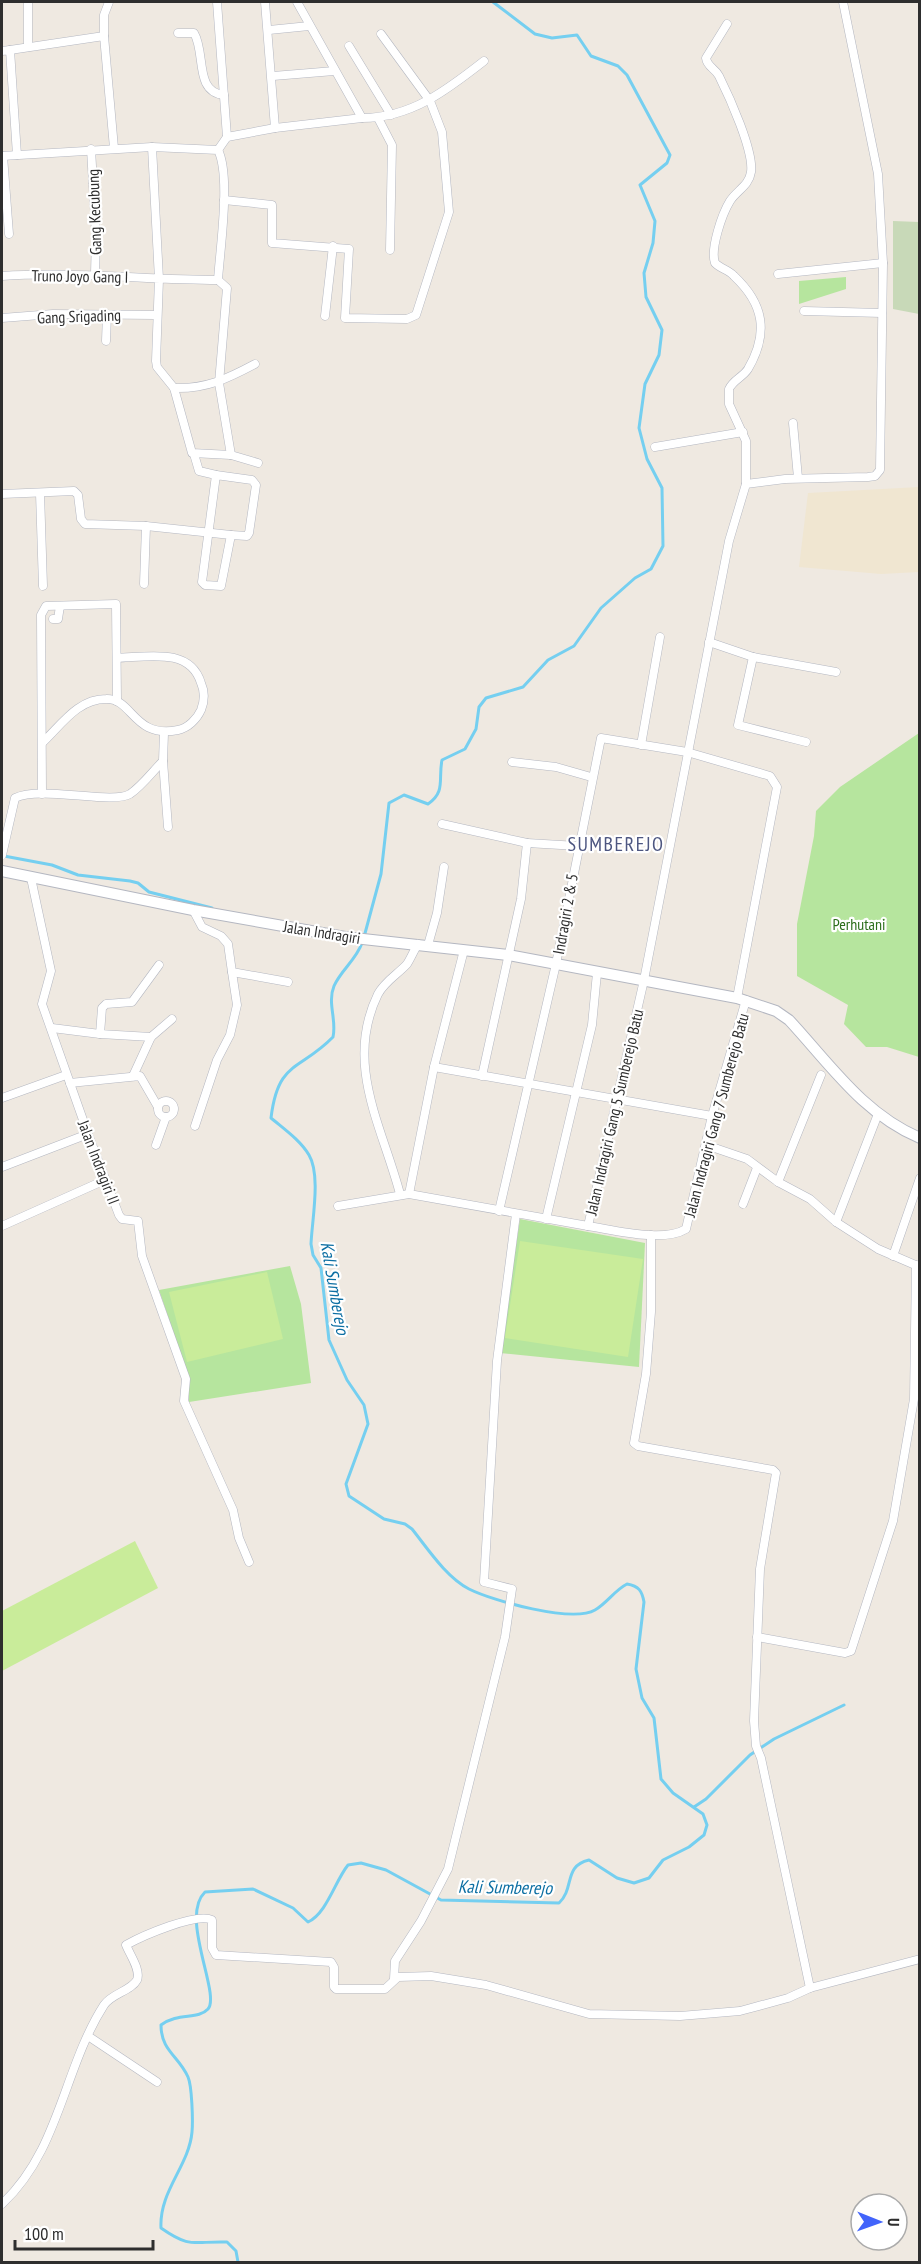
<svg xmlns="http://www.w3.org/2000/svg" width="921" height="2264" viewBox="0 0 921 2264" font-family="'PT Sans Narrow',sans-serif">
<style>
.education{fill:#f0e6d1}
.green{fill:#b6e59e}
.cemetery{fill:#c8d9b8}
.pitch{fill:#c9ec9a}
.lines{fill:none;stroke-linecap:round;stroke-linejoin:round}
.stream{stroke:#75cff0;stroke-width:3}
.street-casing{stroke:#b4b7c1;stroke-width:9}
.secondary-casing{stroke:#b4b7c1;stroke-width:12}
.street{stroke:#fff;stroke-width:8}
.secondary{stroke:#fff;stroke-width:10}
.labels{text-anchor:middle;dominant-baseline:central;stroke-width:4.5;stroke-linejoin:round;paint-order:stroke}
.street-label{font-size:16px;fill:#2e2e2e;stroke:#fff}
.park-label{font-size:16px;fill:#2c6e1b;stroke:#fff}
.water-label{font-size:18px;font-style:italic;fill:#0d6fa3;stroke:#fff}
.quarter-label{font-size:20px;letter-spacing:1.5px;fill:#4d5680;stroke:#fff}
</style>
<rect width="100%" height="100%" fill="#efe9e1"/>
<path class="education" d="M919,487V572L881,574L799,567L808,493Z"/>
<g class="green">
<path d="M846,277V289L799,304V281Z"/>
<path d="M919,733V1057L887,1047H866L844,1024L848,1005L797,976V924L814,836L816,811L840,787Z"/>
<path d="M520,1219L645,1243L639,1367L500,1353Z"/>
<path d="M290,1266L301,1304L311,1383L189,1402L188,1375L159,1290Z"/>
</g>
<path class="cemetery" d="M893,221L919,222V314L893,309Z"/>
<g class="pitch">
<path d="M520,1241L643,1259L628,1357L505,1338Z"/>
<path d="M267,1272L283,1339L187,1362L169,1292Z"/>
<path d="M135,1541L158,1588L2,1671V1611Z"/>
</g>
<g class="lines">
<g class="stream">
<path d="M4,856L52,865L78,875L130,881L138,883L149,892L212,908"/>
<path d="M364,937L381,874L389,803L404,795L428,804C446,792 438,779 442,760L465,749L476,729L479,707L486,698L523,687L548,660L574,646L601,608L635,578L651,569L663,546L662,488L647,459L639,428L645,384L659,355L662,330L646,297L644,273L653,243L655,221L640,185L667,163L670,155L627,75L618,66L591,56L577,35L552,38L535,34L493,2"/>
<path d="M694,1807L706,1799L750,1755L774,1739L844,1705"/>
<path d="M238,2262L236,2251L227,2242C193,2241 191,2249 161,2228C159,2191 189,2166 192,2132C193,2121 192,2086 188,2077C179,2056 161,2051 161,2025C178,2012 198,2020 208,2009C221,1994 179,1917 205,1892L253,1889L293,1908L308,1922C327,1913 335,1881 348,1865L361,1863L386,1870L441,1900L559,1903C575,1888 563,1866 589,1860L617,1878L634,1883L649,1878L663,1860L689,1847L704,1835L707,1825L703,1814L673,1793L661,1779L654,1718L642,1698L636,1669L644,1602C642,1591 639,1586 627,1584C615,1590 607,1603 595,1610C572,1623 493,1601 469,1589C446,1577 428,1549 412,1529L405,1524L384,1519L349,1496L346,1484L368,1424L364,1405L347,1380L329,1340L321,1268L313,1255L311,1244C312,1220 321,1175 309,1155C300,1140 284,1129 271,1118C278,1060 300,1071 333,1037C337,1020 327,1003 334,986C341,970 356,960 362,943"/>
</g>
<defs>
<g id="street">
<path d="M217,2L227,137"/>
<path d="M265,2L275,128"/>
<path d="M727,24L706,58C707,67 715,68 719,76C729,96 754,151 751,172C749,186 737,190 730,201C722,214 710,249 715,263C721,269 729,270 734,276C764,304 769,333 748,369C743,377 733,380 729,389V404L746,441V484"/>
<path d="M269,30L309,26"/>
<path d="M178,33H194C206,53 194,92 224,95"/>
<path d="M104,36V15L109,2"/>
<path d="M349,46L391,115"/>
<path d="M28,47V2"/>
<path d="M10,50L104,36L114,148"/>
<path d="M2,51L10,50L17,155"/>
<path d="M273,76L334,71"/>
<path d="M362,118C411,118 447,90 484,61"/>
<path d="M378,118L392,145L390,250"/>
<path d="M91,149L96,236L95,274"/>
<path d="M218,150L227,137L275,128L362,118L297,2"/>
<path d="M2,156L152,147"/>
<path d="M3,156L9,234"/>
<path d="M224,200L272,205V243L349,249L345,318L407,319L416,315L449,212L442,132L430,101L381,34"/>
<path d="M778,274L883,263"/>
<path d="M2,276C74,271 146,280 218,280C220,249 231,176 218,150L152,147L159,279L156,361L157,367L174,388L192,453L231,455L258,463"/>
<path d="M218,280L227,288L219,383L231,455"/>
<path d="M804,311L882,313"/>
<path d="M325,316L333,246"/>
<path d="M2,318L53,314L156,315"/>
<path d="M106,341L107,314"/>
<path d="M174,388C206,389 227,379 255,364"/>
<path d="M793,423L798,478"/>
<path d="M655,447L743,432"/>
<path d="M194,454L199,471L216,475"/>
<path d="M216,475L252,480L256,485L249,533L247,536L231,535L221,586L205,585L202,582Z"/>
<path d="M40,493L43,586"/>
<path d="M2,494L74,491L78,495L81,519L85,524L146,526L231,535"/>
<path d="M144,584L146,526"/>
<path d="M53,619H58L60,606"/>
<path d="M709,642L753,657L836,672"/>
<path d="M753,657L738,725L806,742"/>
<path d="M43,742C62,724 78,699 106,699C133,698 133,739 178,730C188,728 197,719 201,710C205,700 205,692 201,683C190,647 148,657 117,658"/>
<path d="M641,745L660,637"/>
<path d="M163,761L168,827"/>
<path d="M512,762L556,767L591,777"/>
<path d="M42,794L41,615L46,606L116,604L117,701"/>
<path d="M442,824L527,843"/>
<path d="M2,855L15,798C40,785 112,805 130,794C142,786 153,771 163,761L164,733"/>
<path d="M31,878L51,971L42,1004L88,1134L119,1215L122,1219L138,1221L142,1256L186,1379L184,1401L233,1510L239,1538L249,1562"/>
<path d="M193,910L202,927L221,936L228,944L232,972L288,982"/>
<path d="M428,945L437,913L444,867"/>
<path d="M52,1028L100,1034"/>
<path d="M151,1037L100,1034L102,1008L106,1004L132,1002L159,965"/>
<path d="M434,1067L712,1116"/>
<path d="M133,1076L151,1037L172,1019"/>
<path d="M482,1076L521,899L527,843L578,846"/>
<path d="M70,1083L140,1076L158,1107"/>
<path d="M2,1098L66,1075"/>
<circle cx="166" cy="1109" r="8"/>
<path d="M195,1126L217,1060L230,1035L237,1005L232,972"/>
<path d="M156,1145L166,1117"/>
<path d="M706,1145L747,1159L778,1182L821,1075"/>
<path d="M2,1167L88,1134"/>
<path d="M778,1182L810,1199L836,1222L878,1249L920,1267"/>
<path d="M400,1194C382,1126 344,1064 378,994C385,981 398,974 407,964C411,958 414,950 418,944"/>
<path d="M409,1194L434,1067L464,950"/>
<path d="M743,1204L757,1168"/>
<path d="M338,1206L409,1194L588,1226L644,980L729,541L746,484L785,479L868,477L875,476L880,470L883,263L878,174L843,2"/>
<path d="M499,1211L556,964L601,738L687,752L770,776L777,787L737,998"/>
<path d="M546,1219L592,1025L597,973"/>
<path d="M836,1222L878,1114"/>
<path d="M2,1226L105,1180"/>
<path d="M588,1226C614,1230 663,1243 686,1229L712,1116L746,1000"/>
<path d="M651,1235V1312L646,1374L634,1443L638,1446L773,1470L776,1473L760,1569L754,1721L756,1746L761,1758L810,1988"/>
<path d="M893,1256L920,1178"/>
<path d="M757,1637L845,1653L851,1651L893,1521L914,1399L916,1265"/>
<path d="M394,1979L395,1961L421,1921L448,1869L505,1637L512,1589L484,1582L497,1361L516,1214"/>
<path d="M88,2036L157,2082"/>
<path d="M2,2204C60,2150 63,2069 104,2005C112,1993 131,1991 137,1980C141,1970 130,1955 126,1945C142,1936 197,1912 212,1920V1948L216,1955L331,1962L334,1967V1987L336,1989H385L398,1977L431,1976L486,1985L589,2014L680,2016L740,2011L788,1998L810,1988L920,1959"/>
</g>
<path id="secondary" d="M2,871L193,910L345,937L508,955L737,998L776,1011L789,1020C829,1063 863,1114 920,1138"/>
</defs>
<use href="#street" class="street-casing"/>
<use href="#secondary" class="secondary-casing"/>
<use href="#street" class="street"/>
<use href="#secondary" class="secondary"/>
</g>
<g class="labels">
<g class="street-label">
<text transform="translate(94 212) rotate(-92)">Gang Kecubung</text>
<text transform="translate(80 276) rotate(1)">Truno Joyo Gang I</text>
<text transform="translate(79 316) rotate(-2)">Gang Srigading</text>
<text transform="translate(565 914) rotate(-80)">Indragiri 2 &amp; 5</text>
<text transform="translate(322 932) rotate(9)">Jalan Indragiri</text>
<text transform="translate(614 1112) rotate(-77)">Jalan Indragiri Gang 5 Sumberejo Batu</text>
<text transform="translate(716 1115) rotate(-75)">Jalan Indragiri Gang 7 Sumberejo Batu</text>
<text transform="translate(99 1162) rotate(69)">Jalan Indragiri II</text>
</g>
<g class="park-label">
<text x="859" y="924">Perhutani</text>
</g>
<g class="water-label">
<text transform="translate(335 1288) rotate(80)">Kali Sumberejo</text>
<text transform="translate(505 1887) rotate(1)">Kali Sumberejo</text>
</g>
<g class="quarter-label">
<text x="616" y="844">SUMBEREJO</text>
</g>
</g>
<rect width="921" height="2264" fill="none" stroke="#2e2e2e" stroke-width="6"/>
<g transform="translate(879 2222) rotate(91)"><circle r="28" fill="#ffffff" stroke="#ababab" stroke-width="1.5"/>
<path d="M0-4.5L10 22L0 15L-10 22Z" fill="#4264fb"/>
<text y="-9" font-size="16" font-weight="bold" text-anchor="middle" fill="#2e2e2e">U</text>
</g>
<path d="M15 2240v9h138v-9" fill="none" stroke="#2e2e2e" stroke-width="3"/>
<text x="24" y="2240" font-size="18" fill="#2e2e2e" stroke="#ffffff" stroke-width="4.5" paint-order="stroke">100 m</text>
</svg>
